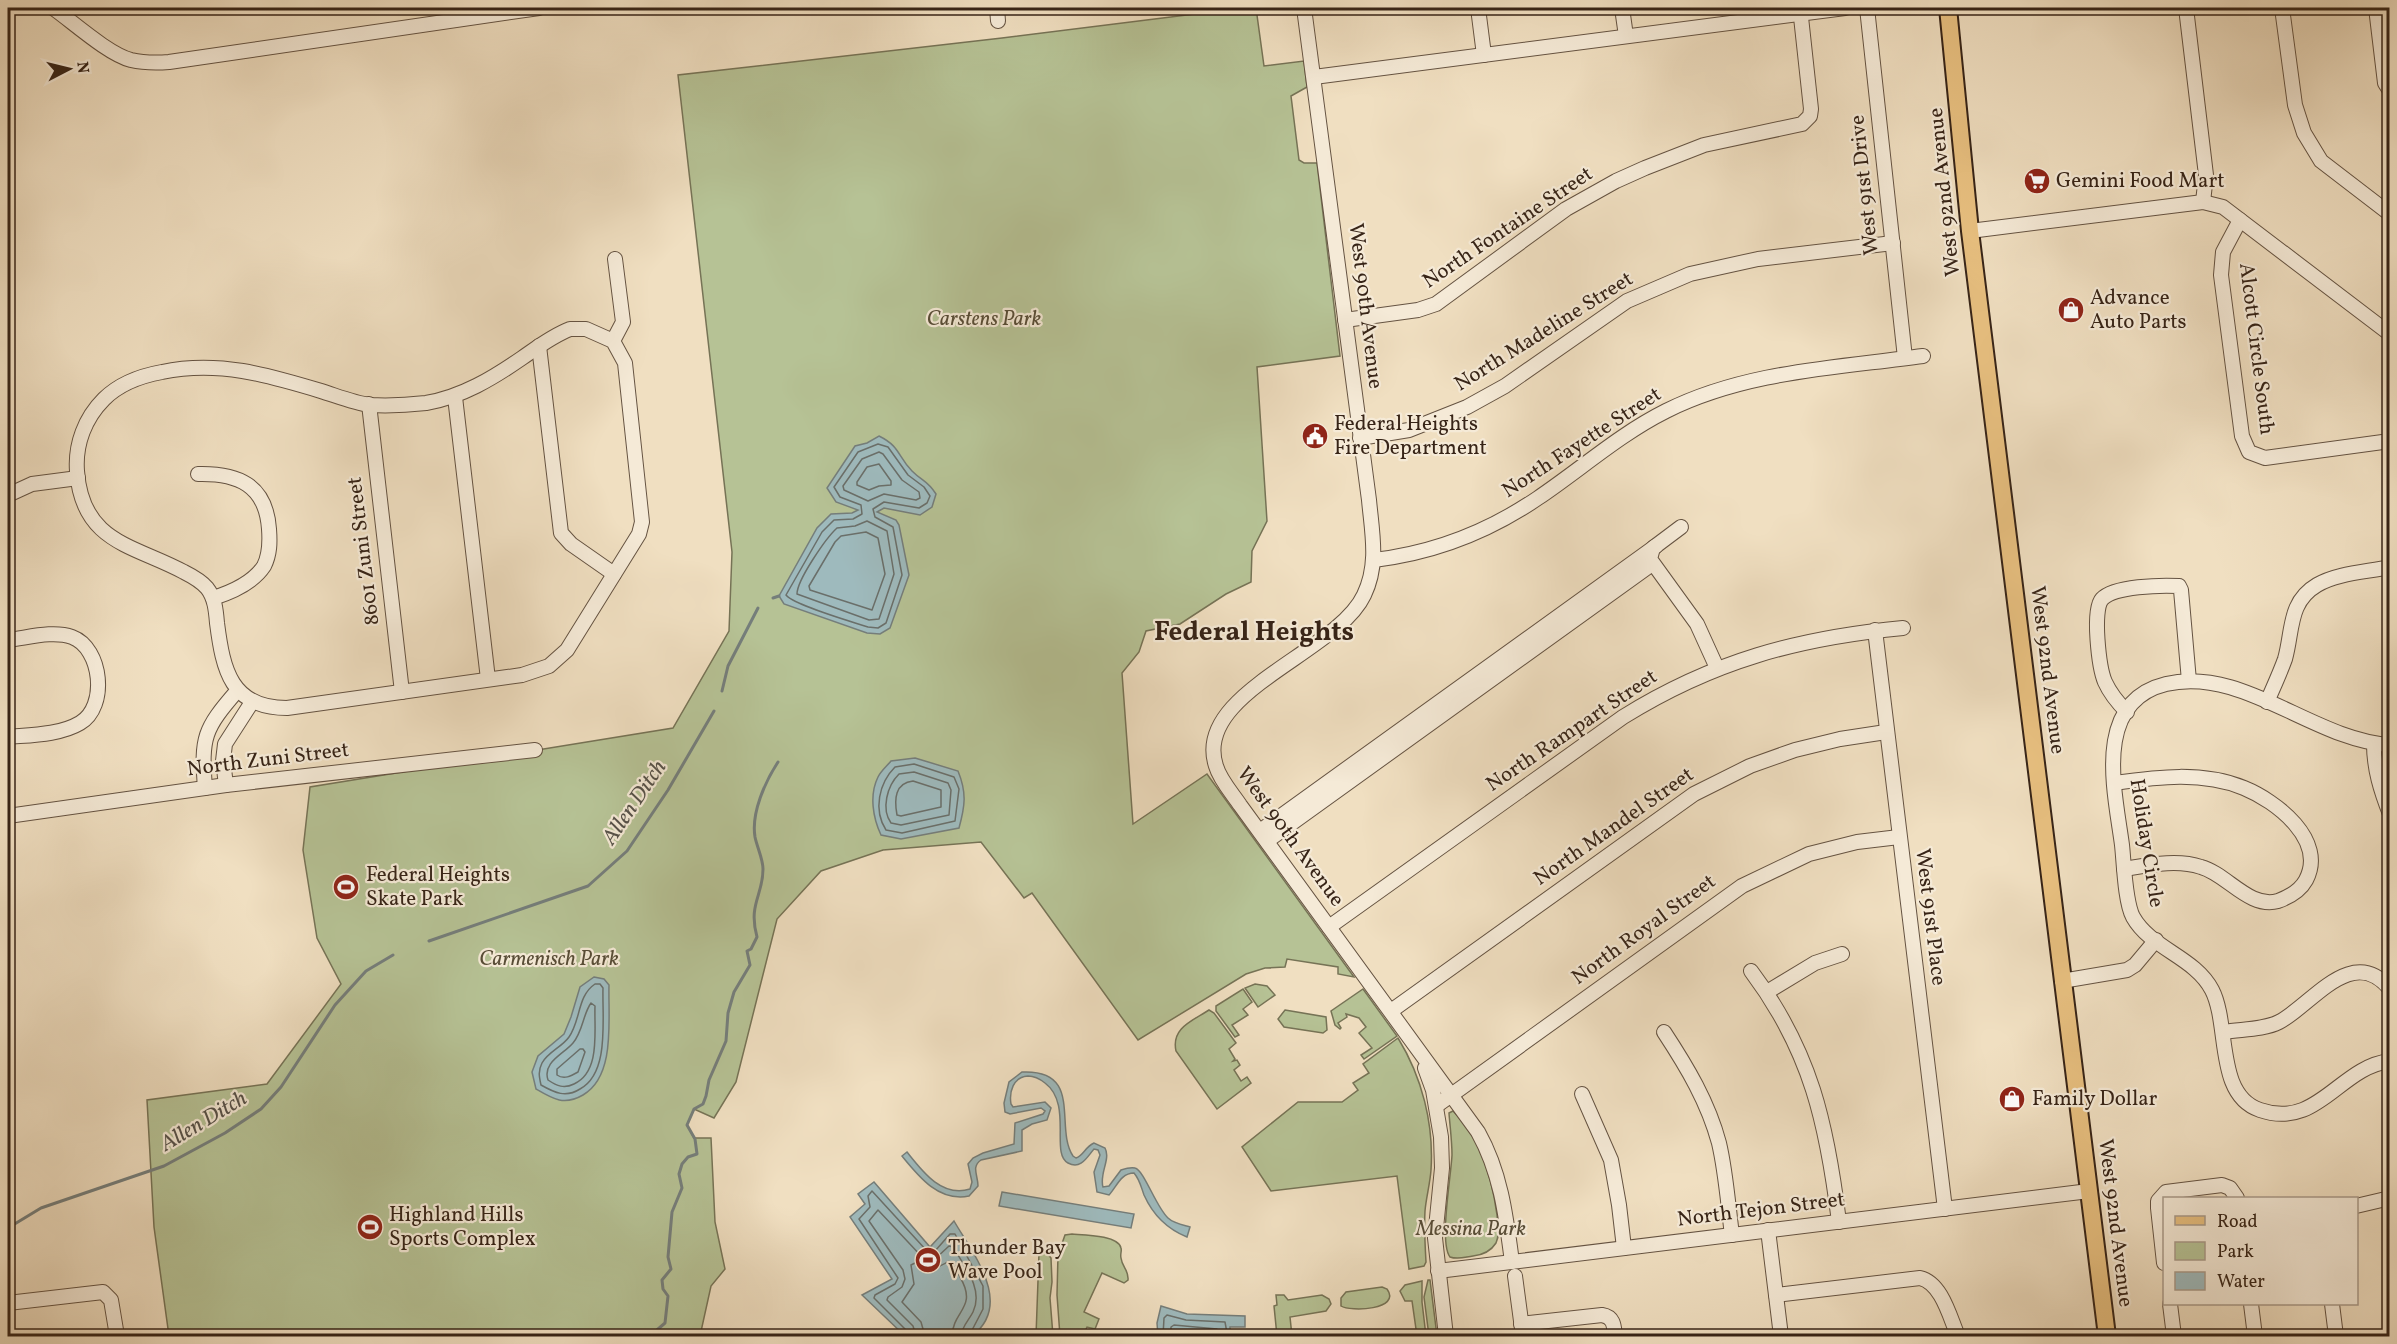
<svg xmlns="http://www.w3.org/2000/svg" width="2397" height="1344" viewBox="0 0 2397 1344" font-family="Vollkorn,serif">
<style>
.green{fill:#b6c295;stroke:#767356;stroke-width:1.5}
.water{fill:#9ebabd;stroke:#757e7b;stroke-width:1.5}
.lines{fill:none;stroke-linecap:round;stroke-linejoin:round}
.shore{stroke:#6a6f6a;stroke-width:1.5}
.stream{stroke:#757e7b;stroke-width:3}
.minor-casing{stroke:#655342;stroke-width:16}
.major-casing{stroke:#372417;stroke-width:20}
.minor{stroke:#f5ead7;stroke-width:14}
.major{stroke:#e8c080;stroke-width:16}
.labels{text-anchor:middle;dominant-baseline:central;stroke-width:4.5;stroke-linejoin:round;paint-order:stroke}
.poi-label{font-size:21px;fill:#372417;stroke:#f5ead7;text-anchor:start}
.street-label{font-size:21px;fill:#372417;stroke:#f5ead7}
.park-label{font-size:21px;font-style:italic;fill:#574c36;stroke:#f5ead7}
.water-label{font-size:22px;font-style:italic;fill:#565149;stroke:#f5ead7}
.district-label{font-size:27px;font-weight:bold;fill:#372417;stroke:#f5ead7}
</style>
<rect width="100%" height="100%" fill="#f0dfc1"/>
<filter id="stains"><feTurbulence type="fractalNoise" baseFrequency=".00333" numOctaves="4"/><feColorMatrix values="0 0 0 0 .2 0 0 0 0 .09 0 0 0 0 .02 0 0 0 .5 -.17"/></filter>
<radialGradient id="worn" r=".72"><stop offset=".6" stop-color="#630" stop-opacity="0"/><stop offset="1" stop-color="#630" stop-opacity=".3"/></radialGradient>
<g class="green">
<path d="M1243,8H1256L1264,66L1304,61L1307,87L1291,96L1299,160L1304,163H1317L1340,356L1257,367L1267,521L1252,551L1251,582L1226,594L1180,624L1146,631L1139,652L1122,673L1133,824L1207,774L1354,977L1338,974V967L1287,959L1285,967L1265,968L1246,974L1138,1040L1032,893L1024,898L981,842L883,850L821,871L777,919L736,1082L714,1118L694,1109L687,1125L694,1138H711L715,1222L725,1269L711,1286L700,1336H169L154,1227L147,1100L267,1084L341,984L317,938L303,850L310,787L673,728L729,631L732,552L678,75L1002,38Z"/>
<path d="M1255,984L1267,986L1275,995L1258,1007L1245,988Z"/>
<path d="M1243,989L1252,1002L1243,1009L1248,1015L1232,1025L1239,1035L1235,1037L1216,1011V1006Z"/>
<path d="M1363,989L1397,1036L1364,1059L1361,1055L1372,1048L1359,1033L1366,1027L1359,1018L1346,1014L1347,1017L1338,1023L1341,1028L1340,1029L1335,1025L1331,1011Z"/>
<path d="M1209,1010L1214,1013L1236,1043L1229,1049L1235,1059L1233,1061L1237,1060L1240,1065L1234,1070L1241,1081L1247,1077L1251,1083L1217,1109L1176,1051C1171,1028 1192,1021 1209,1010Z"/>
<path d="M1285,1010L1326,1017L1327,1030L1323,1033L1284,1027L1278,1019Z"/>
<path d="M1398,1038C1422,1077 1434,1124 1431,1170C1430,1184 1426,1198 1425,1211C1424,1228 1425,1245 1426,1262L1424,1266L1409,1269L1397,1176L1271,1191L1242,1147L1298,1102H1342L1358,1090L1353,1083L1369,1073L1363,1064Z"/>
<path d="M1453,1111C1481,1138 1492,1178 1497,1215C1498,1224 1500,1235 1496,1243C1491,1251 1482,1255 1473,1256C1465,1257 1458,1260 1450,1257C1439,1243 1451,1177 1452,1155C1452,1141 1450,1127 1449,1113Z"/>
<path d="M1072,1234C1083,1235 1118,1235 1121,1248C1122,1251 1120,1254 1121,1258C1122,1267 1129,1270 1128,1280L1124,1283L1102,1273L1084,1312L1099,1319L1095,1329L1087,1327L1084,1333L1080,1331L1078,1336H1060L1057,1295L1058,1255L1065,1235Z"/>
<path d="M1045,1251L1051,1258L1052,1282L1050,1298L1053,1336H1036L1039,1253Z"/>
<path d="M1428,1280H1430L1437,1336H1429L1424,1297Z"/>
<path d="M1422,1281V1302L1426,1336H1417L1412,1301H1405L1400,1291L1405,1285Z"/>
<path d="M1382,1287L1387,1289C1402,1310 1350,1312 1341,1306V1298L1346,1292Z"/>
<path d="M1276,1295H1284L1288,1300L1322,1295L1329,1299L1331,1304L1326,1311L1290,1317L1292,1336H1277L1274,1306L1277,1305Z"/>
</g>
<g class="water">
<path d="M879,436C901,447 897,456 912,471C923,482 927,480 936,494L932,507L920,515L884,508L877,512L896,520L899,525L909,575L890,628L880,634L867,633L784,604L779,596L817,528L831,514L852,513L858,510L836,502L827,488L855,446L867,443Z"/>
<path d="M915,758L958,771C967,793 965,806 959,828L901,839L881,835C873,818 869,795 878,777C881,771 887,766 891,761Z"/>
<path d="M594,977L604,979L609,985C608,1019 616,1076 583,1095C564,1106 553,1099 536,1089L532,1072L538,1056L564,1034L571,1017L580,987Z"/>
<path d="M1022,1072C1084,1069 1054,1128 1073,1156L1076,1158C1084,1155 1085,1147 1094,1143L1105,1148C1111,1159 1099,1174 1103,1187L1109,1186L1121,1170C1124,1169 1131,1167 1135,1168C1144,1170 1156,1207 1168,1218C1173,1223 1183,1225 1190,1227L1187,1237C1167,1229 1153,1215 1144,1195C1141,1187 1140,1180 1134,1173C1121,1173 1117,1186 1109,1195L1097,1192L1094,1172L1100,1155L1098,1150L1094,1149C1087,1157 1081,1170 1068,1163C1050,1154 1073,1104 1045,1083C1040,1079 1034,1076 1028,1076C1013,1077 1009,1092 1011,1104L1013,1107L1045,1102L1051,1108L1047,1120L1032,1124L1022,1130V1151L981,1160C971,1167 978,1175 978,1186L969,1196C939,1202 919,1177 902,1156L907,1152C922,1171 942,1198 970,1189L972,1182L968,1164L973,1158L983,1153L1014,1144L1015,1123L1043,1114L1045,1111L1041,1108L1010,1114L1005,1112L1004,1103L1009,1082Z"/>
<path d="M874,1182L930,1247L954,1221C973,1254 1014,1304 972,1336H905L862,1295L892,1279L850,1217L865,1204L858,1194Z"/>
<path d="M1002,1192L1134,1214L1131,1228L999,1206Z"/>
<path d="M1161,1306L1187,1314L1245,1316V1327H1230V1330L1245,1332V1336H1158L1157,1323Z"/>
</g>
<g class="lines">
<g class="shore">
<path d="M878,444L888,447L908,475L924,487L930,496L927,503L919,508L884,502L873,509L875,517L893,527L902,575L886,623L878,628L868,627C853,622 793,605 786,595L822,532L834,520L853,519L862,514L861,505L840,497L834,487L858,452Z"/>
<path d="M879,452L883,454L902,480L919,492L920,498L916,500L884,494L868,501L844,490L843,486L862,459Z"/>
<path d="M879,464L891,481V485L879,486L869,490L857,485V482L867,467Z"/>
<path d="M867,521L887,531L894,574L879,619L869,620L797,594C797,580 826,538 837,528L855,526Z"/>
<path d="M866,532L878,538L885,574L872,610L810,590L809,586L835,542L841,536Z"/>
<path d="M914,764L954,777L959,789L955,821L902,833L886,830C873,810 879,783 895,767Z"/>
<path d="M914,772L948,783L951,790L949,815L901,825L891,823C881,809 887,786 899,774Z"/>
<path d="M913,781L941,790V807L901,816L897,815C894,799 895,783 913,781Z"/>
<path d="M595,984H600L603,988C602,1018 610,1073 580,1089C566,1098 555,1093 541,1085C539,1076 538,1071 542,1063C548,1052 562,1047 569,1037C581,1020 577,996 595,984Z"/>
<path d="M591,1003L595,1006C594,1030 601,1072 574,1084C564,1089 557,1086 548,1080C542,1062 564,1054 573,1043C583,1031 583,1014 591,1003Z"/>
<path d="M580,1049H583L585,1052L578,1072C571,1076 564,1080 557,1075V1069Z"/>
<path d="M908,1336L906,1330L874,1298L875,1295L895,1284L898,1278L859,1219L870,1207L868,1196L872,1191L927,1251H935L950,1234H955L983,1286V1309L969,1336"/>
<path d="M916,1336L913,1326L887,1300L888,1297L902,1287L905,1279L903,1270L869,1221L878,1210L923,1258L935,1259L949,1246L953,1247C964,1266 984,1289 973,1312C969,1320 962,1326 961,1336"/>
<path d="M925,1336L921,1322L902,1302L914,1284L911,1265L915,1263C928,1271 937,1269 949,1261C954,1265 957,1271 960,1277C978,1308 953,1310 952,1336"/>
<path d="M1163,1336L1164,1318L1167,1315L1186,1320L1225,1322L1227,1333L1234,1336"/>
<path d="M1171,1336V1327L1174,1325L1217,1329L1221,1336"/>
</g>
<g class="stream">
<path d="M773,598L779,596"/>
<path d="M722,691L728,666L758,608"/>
<path d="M429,941L588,886L627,851L668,790L714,711"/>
<path d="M8,1228L41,1208L164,1166L225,1133L261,1109L281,1087L335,1005L366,971L393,955"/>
<path d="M650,1336L665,1323L668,1296L663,1289L662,1280L671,1269L668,1257L672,1212L682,1188L679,1174L682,1164L688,1157L697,1154L695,1139L687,1125L694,1109L703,1104L706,1096L709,1080L726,1041L728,1013L734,992L750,965L747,951L751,949L757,937C748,904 763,896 763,869C763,859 757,847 755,837C751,813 765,782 778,762"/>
</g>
<defs>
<g id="minor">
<path d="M53,8C73,22 108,54 131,60C144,63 156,63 169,62L539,8"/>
<path d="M997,8L998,21"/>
<path d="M1304,8L1369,500C1372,533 1379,564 1364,595C1337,653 1192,693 1216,766C1220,780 1232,793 1240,805L1478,1132C1501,1173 1506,1216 1512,1262"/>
<path d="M1478,8L1484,55"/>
<path d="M1622,8L1626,36"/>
<path d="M1867,8L1905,358"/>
<path d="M2186,8L2206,175L2203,202"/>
<path d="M2282,8L2295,105L2304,133L2321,161L2390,214"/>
<path d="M2376,8L2385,83L2390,91"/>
<path d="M1314,77L1845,8"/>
<path d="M2240,220L2223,252L2221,275L2242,436L2249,452L2265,458L2390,441"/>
<path d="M1970,231L2203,202L2223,207L2390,334"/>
<path d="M1345,320L1418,310L1436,304L1566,209L1616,181L1645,168L1704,145L1802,124L1810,116L1811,109L1800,8"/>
<path d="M570,329H586L613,341L625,363L642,522L639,534L567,650L549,666L522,675L287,708C231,708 223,670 217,623C216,611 215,598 207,588C201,581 192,576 184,572C134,545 82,543 77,471C75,444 85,418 104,399C120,383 140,376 162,372C218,360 268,375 321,391C337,396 354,403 370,405C389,406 408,405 426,403C462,397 493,378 522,358C538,347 552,336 570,329Z"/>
<path d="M613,341L623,322L615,259"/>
<path d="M539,346L561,533L571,544L614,574"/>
<path d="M455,397L488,679"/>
<path d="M369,404L402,692"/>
<path d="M1360,438L1409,430L1467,407L1505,386L1627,301L1690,274L1758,259L1893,243"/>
<path d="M198,474C238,473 266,485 269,529C270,542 270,554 264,566C253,583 232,592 213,598"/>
<path d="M8,495L32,484L78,478"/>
<path d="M1681,527L1653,548L1650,559L1697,624L1717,668"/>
<path d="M1374,560C1434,553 1488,532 1538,498C1581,469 1620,434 1666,411C1746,371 1836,368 1923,356"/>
<path d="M1875,630L1945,1209"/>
<path d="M8,640C27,638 53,630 72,637C102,648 108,707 80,723C60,735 30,735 8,737"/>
<path d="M2267,702C2273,688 2280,673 2285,659C2293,631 2288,602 2317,585C2337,573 2367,572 2390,567"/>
<path d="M2127,712C2118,703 2110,693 2105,682C2099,668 2092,610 2102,599C2114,586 2161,585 2179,586L2181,590L2189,681"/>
<path d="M2374,744C2374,769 2381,791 2390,814"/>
<path d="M2390,745C2313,740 2243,666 2166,684C2092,702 2115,792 2122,845C2124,863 2125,902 2133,917C2151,949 2195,957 2212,990C2230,1025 2215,1095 2260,1110C2318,1130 2339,1067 2390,1061"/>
<path d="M2114,783C2158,777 2202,771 2244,788C2276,801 2327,840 2306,880C2300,891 2289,897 2278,901C2249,909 2227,874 2201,867C2177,859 2149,865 2124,869"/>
<path d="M226,785L223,761L225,744L252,702"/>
<path d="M205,788C201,737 204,729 237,691"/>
<path d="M8,816L226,785L535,750"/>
<path d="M1260,831L1656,546"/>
<path d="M1267,841L1652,564"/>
<path d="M1329,927L1623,717C1713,661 1798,638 1903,628"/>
<path d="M1751,971C1811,1051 1827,1124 1839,1222"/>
<path d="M2062,981L2127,970L2135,965L2156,940"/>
<path d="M1767,992L1815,963L1842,954"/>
<path d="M1391,1011L1694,794L1750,766L1795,750L1840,739L1886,732"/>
<path d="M1664,1032C1687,1067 1708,1102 1719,1143C1726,1173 1728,1204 1732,1235"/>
<path d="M2224,1032C2241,1029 2263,1030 2279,1022C2312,1005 2352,943 2390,989"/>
<path d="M1425,1068L1433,1090L1441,1137L1442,1168L1435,1238L1446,1336"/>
<path d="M1582,1094L1611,1160L1619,1205L1624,1248"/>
<path d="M1436,1106L1742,886L1809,854L1857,842L1899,837"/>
<path d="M2356,1206L2390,1198"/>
<path d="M1768,1230L1781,1336"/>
<path d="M2164,1263L2158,1208V1201L2166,1192L2222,1185L2230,1188L2237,1198"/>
<path d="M1438,1271L2089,1191"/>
<path d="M1515,1276L1523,1336"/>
<path d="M1776,1295L1920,1278C1942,1283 1950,1318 1958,1336"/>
<path d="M8,1303L103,1292L111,1300L117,1336"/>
<path d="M2170,1304L2174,1336"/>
<path d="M2251,1304L2255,1336"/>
<path d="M2332,1304L2336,1336"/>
<path d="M1521,1324L1602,1315C1614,1317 1614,1326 1615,1336"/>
</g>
<path id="major" d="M1948,8L1970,231L2107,1336"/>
</defs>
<use href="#minor" class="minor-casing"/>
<use href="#major" class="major-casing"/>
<use href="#minor" class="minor"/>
<use href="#major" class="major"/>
</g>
<defs>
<symbol id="supermarket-disc" viewBox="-11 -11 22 22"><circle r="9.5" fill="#8f2418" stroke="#f5ead7"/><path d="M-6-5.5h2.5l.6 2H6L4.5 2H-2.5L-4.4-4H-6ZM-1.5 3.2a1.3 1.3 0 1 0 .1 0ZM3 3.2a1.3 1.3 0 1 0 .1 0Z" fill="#fff"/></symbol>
<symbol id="shop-disc" viewBox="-11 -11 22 22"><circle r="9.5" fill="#8f2418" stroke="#f5ead7"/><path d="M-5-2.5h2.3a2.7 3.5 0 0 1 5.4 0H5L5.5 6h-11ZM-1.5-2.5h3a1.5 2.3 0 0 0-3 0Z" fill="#fff"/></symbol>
<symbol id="civic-disc" viewBox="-11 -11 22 22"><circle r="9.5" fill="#8f2418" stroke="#f5ead7"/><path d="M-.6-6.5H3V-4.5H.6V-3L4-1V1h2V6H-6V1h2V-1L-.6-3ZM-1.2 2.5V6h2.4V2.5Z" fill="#fff"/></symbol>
<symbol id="stadium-disc" viewBox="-11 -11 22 22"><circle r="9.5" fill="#8f2418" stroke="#f5ead7"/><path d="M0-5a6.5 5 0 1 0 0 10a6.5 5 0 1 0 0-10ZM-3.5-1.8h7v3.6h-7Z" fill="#fff"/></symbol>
</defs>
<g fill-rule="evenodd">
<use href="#supermarket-disc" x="2022" y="166" width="30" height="30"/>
<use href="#shop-disc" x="2056" y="295" width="30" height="30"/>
<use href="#civic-disc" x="1300" y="421" width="30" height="30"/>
<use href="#stadium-disc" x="331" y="872" width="30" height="30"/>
<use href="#shop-disc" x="1997" y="1084" width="30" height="30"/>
<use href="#stadium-disc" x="355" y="1212" width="30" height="30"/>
<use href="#stadium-disc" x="913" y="1245" width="30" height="30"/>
</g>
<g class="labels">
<g class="poi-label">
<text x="2056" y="181">Gemini Food Mart</text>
<text x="2090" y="298">Advance<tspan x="2090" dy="24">Auto Parts</tspan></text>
<text x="1334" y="424">Federal Heights<tspan x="1334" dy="24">Fire Department</tspan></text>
<text x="366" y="875">Federal Heights<tspan x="366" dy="24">Skate Park</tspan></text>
<text x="2032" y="1099">Family Dollar</text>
<text x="389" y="1215">Highland Hills<tspan x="389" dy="24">Sports Complex</tspan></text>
<text x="948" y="1248">Thunder Bay<tspan x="948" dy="24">Wave Pool</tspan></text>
</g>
<g class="street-label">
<text transform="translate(1865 185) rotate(-96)">West 91st Drive</text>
<text transform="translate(1945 192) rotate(-96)">West 92nd Avenue</text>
<text transform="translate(1508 228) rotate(-34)">North Fontaine Street</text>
<text transform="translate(1365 306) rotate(83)">West 90th Avenue</text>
<text transform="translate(1544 332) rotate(-32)">North Madeline Street</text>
<text transform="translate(2256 349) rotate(83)">Alcott Circle South</text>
<text transform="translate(1582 443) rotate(-33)">North Fayette Street</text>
<text transform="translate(364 551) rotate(-97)">8601 Zuni Street</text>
<text transform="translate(2047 670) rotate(83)">West 92nd Avenue</text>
<text transform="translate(1572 731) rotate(-34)">North Rampart Street</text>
<text transform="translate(268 760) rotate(-7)">North Zuni Street</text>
<text transform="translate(1614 827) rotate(-35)">North Mandel Street</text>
<text transform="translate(1290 837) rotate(54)">West 90th Avenue</text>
<text transform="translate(2146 843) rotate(81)">Holiday Circle</text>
<text transform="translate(1930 917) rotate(83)">West 91st Place</text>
<text transform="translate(1644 930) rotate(-36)">North Royal Street</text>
<text transform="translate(1761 1210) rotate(-7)">North Tejon Street</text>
<text transform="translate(2115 1223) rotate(83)">West 92nd Avenue</text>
</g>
<g class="park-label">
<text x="984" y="319">Carstens Park</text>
<text x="549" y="959">Carmenisch Park</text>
<text x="1471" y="1229">Messina Park</text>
</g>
<g class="water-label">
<text transform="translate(635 803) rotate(-56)">Allen Ditch</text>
<text transform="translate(204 1122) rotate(-31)">Allen Ditch</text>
</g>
<g class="district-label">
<text x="1254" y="633">Federal Heights</text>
</g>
</g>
<rect width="2397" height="1344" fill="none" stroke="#f0dfc1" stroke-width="30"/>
<rect x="9" y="9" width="2379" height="1326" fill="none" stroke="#372417" stroke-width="3"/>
<rect x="15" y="15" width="2367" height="1314" fill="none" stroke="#372417" stroke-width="1.5"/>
<rect x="2163" y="1197" width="195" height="108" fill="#f5ead7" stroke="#a99b8a" stroke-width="1.5"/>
<rect x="2175" y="1216" width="30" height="9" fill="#e8c080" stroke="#a99b8a" stroke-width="1.5"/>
<text x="2217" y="1227" font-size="18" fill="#372417">Road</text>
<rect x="2175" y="1242" width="30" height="18" fill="#b6c295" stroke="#a99b8a" stroke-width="1.5"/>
<text x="2217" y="1257" font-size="18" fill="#372417">Park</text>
<rect x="2175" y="1272" width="30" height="18" fill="#9ebabd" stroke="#a99b8a" stroke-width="1.5"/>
<text x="2217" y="1287" font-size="18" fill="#372417">Water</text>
<g transform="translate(69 69) rotate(83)" stroke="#f5ead7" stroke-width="4.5" paint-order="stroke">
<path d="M0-4.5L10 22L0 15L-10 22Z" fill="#372417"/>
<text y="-9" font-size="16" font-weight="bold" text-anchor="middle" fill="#372417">N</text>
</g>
<rect width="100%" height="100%" filter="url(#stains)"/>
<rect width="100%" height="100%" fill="url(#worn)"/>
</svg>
